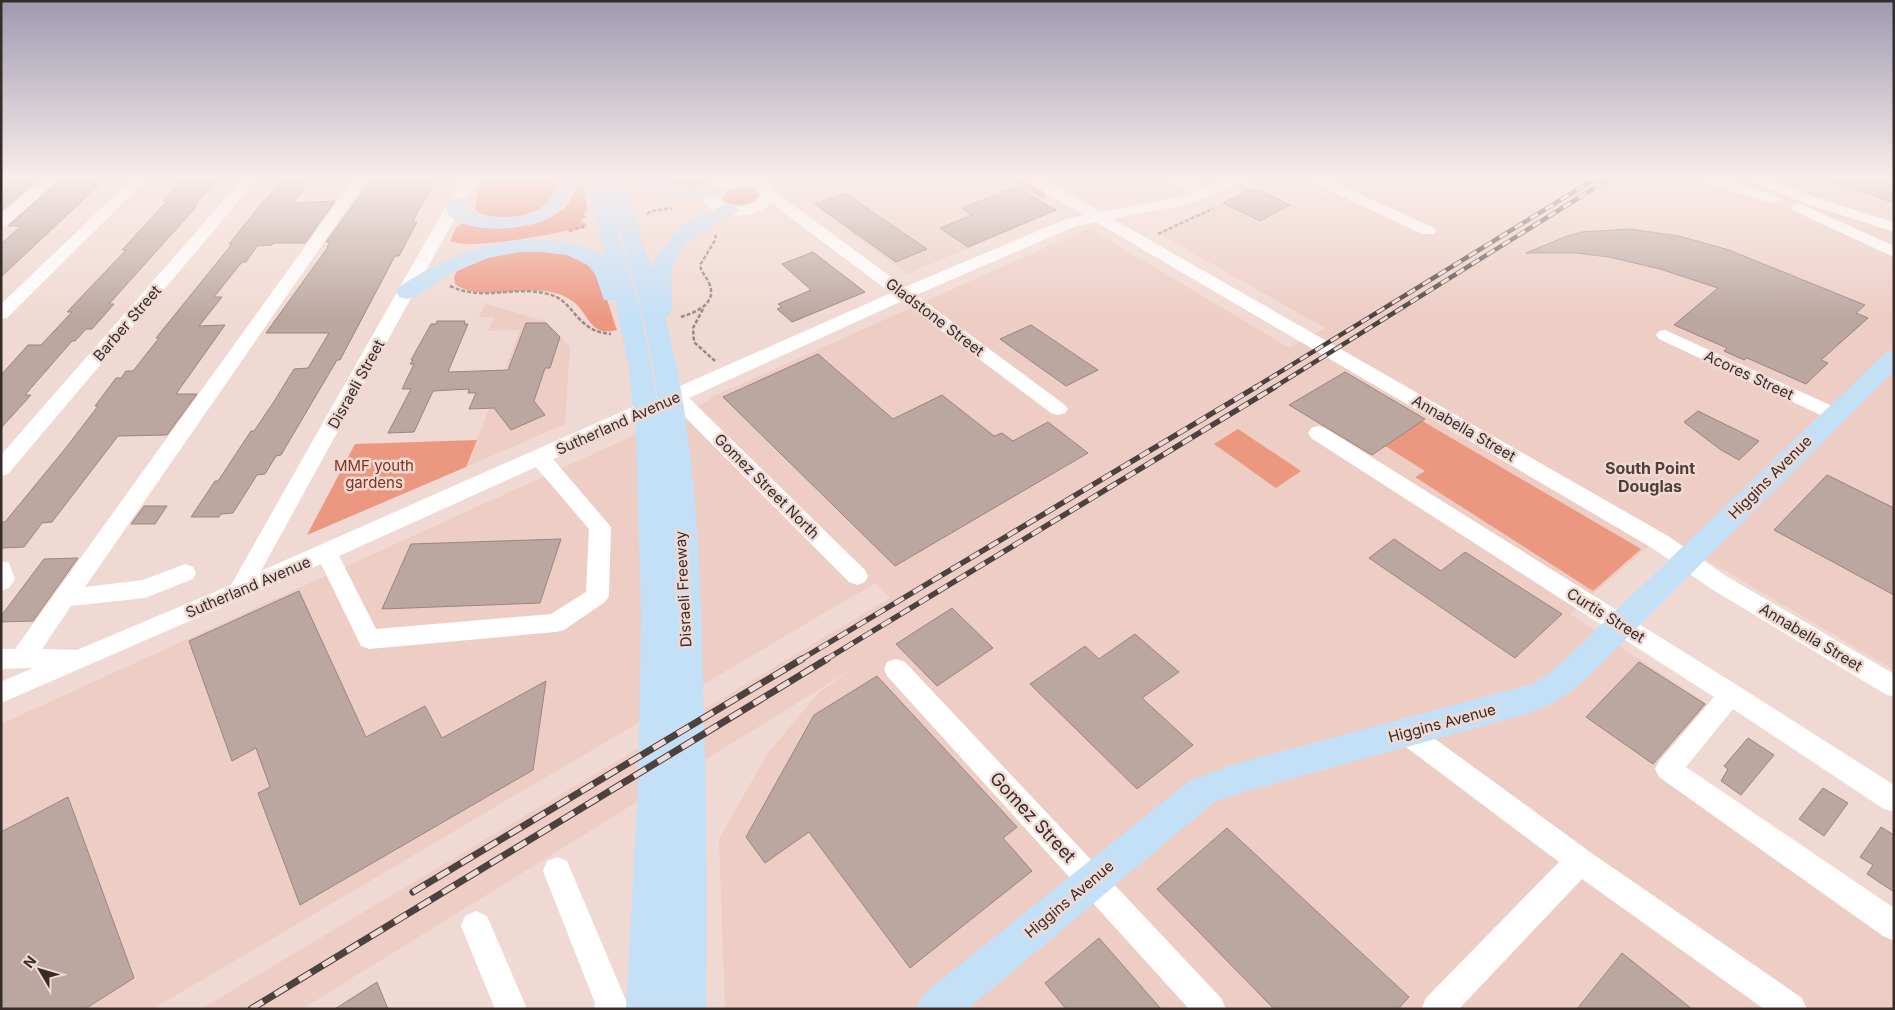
<svg xmlns="http://www.w3.org/2000/svg" width="1895" height="1010" viewBox="0 0 1895 1010" font-family="Inter,sans-serif">
<style>
.built{fill:#edcdc4}
.green{fill:#ec9881}
.building{fill:#bca6a0;stroke:#9a857f}
.lines{fill:none;stroke-linecap:round;stroke-linejoin:round}
.path{stroke:#988783;stroke-width:2.5;stroke-dasharray:4 2;stroke-linecap:butt}
.minor{fill:#fff;fill-rule:evenodd}
.major{fill:#c4e0f7;fill-rule:evenodd}
.rail-far2-casing{stroke:#4c413f;stroke-width:4.5}
.rail-far1-casing{stroke:#4c413f;stroke-width:5.5}
.rail-casing{stroke:#4c413f;stroke-width:7}
.rail-far2{stroke:#f1d9d3;stroke-width:3;stroke-dasharray:9;stroke-linecap:butt}
.rail-far1{stroke:#f1d9d3;stroke-width:4;stroke-dasharray:11;stroke-linecap:butt}
.rail{stroke:#f1d9d3;stroke-width:5;stroke-dasharray:14;stroke-linecap:butt}
.labels{text-anchor:middle;dominant-baseline:central;stroke-width:5;stroke-linejoin:round;paint-order:stroke}
.street-label{font-size:15px;fill:#362d2b;stroke:#f1d9d3}
.park-label{font-size:15px;fill:#85311a;stroke:#f1d9d3}
.neighbourhood-label{font-size:16px;font-weight:bold;fill:#513e39;stroke:#f1d9d3}
.near-street-label{font-size:18px;fill:#362d2b;stroke:#f1d9d3}
</style>
<rect width="100%" height="100%" fill="#f1d9d3"/>
<g class="built">
<path d="M774,177H1002L1059,210L907,274Z"/>
<path d="M1277,177H1283L1323,196L1362,177H1894V670L1663,534L1570,614L1711,706L1658,767L1894,931V1009H725L719,839L766,756L818,693L852,669L302,1009H201L890,598L875,583L153,1009H1V724L709,401L710,398L1089,228L1289,348L1325,328L1156,232L1221,204Z"/>
<path d="M485,303L547,322L570,347L565,424L466,467L520,330L488,331L494,317H479Z"/>
</g>
<g class="green">
<path d="M485,177H564C561,184 559,193 555,199C541,217 491,226 475,209L478,190Z"/>
<path d="M581,177H584L587,211L584,212L586,218L581,219L583,223L587,224L584,227C558,233 471,251 450,241L456,228L463,223L549,217L562,210L569,203Z"/>
<path d="M653,177H716C696,191 673,186 653,177Z"/>
<path d="M1004,177H1018L1044,192L1046,196L1042,199Z"/>
<path d="M739,188L752,189L758,194V197C750,207 732,208 723,200L726,192Z"/>
<path d="M526,250C538,251 553,250 565,253C602,262 606,300 617,330C592,336 591,320 578,306C573,300 563,295 555,293C525,284 480,303 455,284L454,277L457,271L456,269L476,260Z"/>
<path d="M1419,419L1641,549L1593,591L1415,477L1425,471L1382,444Z"/>
<path d="M1238,429L1301,471L1276,488L1214,444Z"/>
<path d="M477,440L466,467L307,535L355,444Z"/>
</g>
<g class="building">
<path d="M18,177H42L1,211V192Z"/>
<path d="M63,177H102L94,184H100L1,277V244L21,226H8Z"/>
<path d="M193,177H218L194,207H196L109,304H114L92,329H86L75,341H72L25,395H31L1,428V375L28,345H41L72,312H67L126,250H122L167,201H163L180,182H188Z"/>
<path d="M290,177H312L293,203L335,201L305,243H274L272,245L257,246L246,262H242L214,297H222L199,326L225,325L176,394H197L167,435L118,436L52,522L42,523L24,547L1,548V522H5L65,449L98,406H95L116,378H121L126,371H133L159,338H156L232,244H229L262,203L276,187L279,186Z"/>
<path d="M374,177L438,178L418,211L413,222H417L399,256H395L340,360H337L281,455L276,456L265,474L257,475L233,513L221,514L219,517H191L215,481H218L251,431H254L273,403L294,369L308,368L329,333H266L328,247H327L330,242H326Z"/>
<path d="M1827,177H1872L1894,184V203L1827,179Z"/>
<path d="M1016,187L1056,210L968,247L940,228L972,215L962,208Z"/>
<path d="M1250,189L1256,192L1259,190L1290,205L1260,221L1223,203Z"/>
<path d="M845,193L927,249L896,262L815,204Z"/>
<path d="M1629,229L1679,236L1729,250L1865,305L1856,313L1868,318L1821,360L1828,363L1806,384L1747,358L1744,360L1724,351L1727,348L1674,325L1718,288L1660,269L1609,257L1576,253H1526L1567,236L1582,232Z"/>
<path d="M813,252L865,292L792,322L777,309L782,307L778,304L811,290L782,264Z"/>
<path d="M437,321H465L464,324H468L448,372L508,370L526,323H546L560,337L550,368H545L534,401L545,415L511,430L494,408L469,409L476,393H468L469,389L433,391L414,432L388,433L411,389H402L414,364H410L413,360H411L431,324H436Z"/>
<path d="M1031,325L1098,370L1066,386L1000,339Z"/>
<path d="M818,354L893,419L942,395L994,436L1002,433L1013,441L1048,422L1088,453L895,566L723,397Z"/>
<path d="M1345,372L1425,419L1372,455L1289,405Z"/>
<path d="M1698,411L1759,441L1739,460L1721,450L1684,422Z"/>
<path d="M1827,475L1894,508V595L1774,530Z"/>
<path d="M144,506H167L155,524H131Z"/>
<path d="M561,539L540,603L382,609L411,544Z"/>
<path d="M1394,539L1441,571L1465,552L1562,614L1515,658L1369,558Z"/>
<path d="M78,558L33,621L1,622V616L44,559Z"/>
<path d="M299,591L366,737L425,706L442,738L546,681L533,770L300,905L258,793L270,787L256,748L232,761L189,641Z"/>
<path d="M952,608L993,648L937,686L896,644Z"/>
<path d="M1135,634L1179,672L1142,698L1193,745L1137,789L1030,684L1085,646L1099,659Z"/>
<path d="M1639,662L1705,704L1653,764L1586,717Z"/>
<path d="M877,676L1017,827L1003,838L1032,871L910,968L809,832L765,863L746,837L814,715Z"/>
<path d="M1748,738L1774,755L1741,795L1721,781L1728,769L1724,766Z"/>
<path d="M1823,788L1848,803L1824,836L1799,819Z"/>
<path d="M68,797L134,978L85,1009H1V832Z"/>
<path d="M1881,827L1894,835V892L1867,874L1873,865L1860,857Z"/>
<path d="M1227,828L1409,997L1398,1009H1274L1157,889Z"/>
<path d="M1099,938L1161,1009H1066L1045,983Z"/>
<path d="M1622,953L1692,1009H1577Z"/>
<path d="M377,982L388,1009H335Z"/>
</g>
<g class="lines">
<g class="path">
<path d="M647,214L652,211L672,208"/>
<path d="M569,231L587,226"/>
<path d="M1158,234L1214,208"/>
<path d="M450,286C484,302 514,285 548,294C569,299 573,317 589,327C596,332 603,333 611,334"/>
<path d="M703,309L693,328L694,342L715,361"/>
<path d="M681,317C697,312 718,303 709,283C706,276 701,272 700,265L714,242L716,235"/>
</g>
<g class="minor">
<path d="M45,177H61L7,225L1,227V214Z"/>
<path d="M134,177H149L7,318L1,319V304Z"/>
<path d="M244,177H259L8,474L1,476V455Z"/>
<path d="M355,177H369L85,587L143,580L185,564L193,567L196,573L193,579L145,598L71,606L42,649L77,650L231,585L439,218L465,177H479L455,218L261,571L891,293L771,203C755,219 718,221 703,201C708,172 762,170 775,192L905,287L1066,219L1084,215L1024,180L1022,177H1039L1101,212L1184,196L1192,193L1169,180L1167,177H1185L1205,188L1231,177H1250L1248,180L1193,203L1113,219L1668,536L1726,576L1894,674V697L1885,694L1710,588L1652,548L1096,222L1076,226L916,295L1065,405L1068,409L1065,413L1058,415L1051,413L902,301L689,398L865,570L868,576L865,582L857,585L849,582L673,405L553,459L611,527L609,596L605,602L564,630L556,632L369,649L361,646L321,564L1,703V682L33,668L1,669V649H15ZM746,186L755,188L760,192L759,198C748,207 731,210 719,200C721,187 735,187 746,186ZM536,467L589,529L586,592L551,614L376,629L339,556Z"/>
<path d="M1305,177H1323L1434,228L1436,231L1434,234H1422L1307,180Z"/>
<path d="M1698,177H1719L1776,196L1779,199L1776,202H1766L1700,180Z"/>
<path d="M1744,177H1763L1814,197L1894,222V232L1804,203L1746,180Z"/>
<path d="M1799,203L1894,246V257L1794,211L1791,208L1794,205Z"/>
<path d="M1665,330L1841,410L1844,414L1841,418L1834,420L1827,418L1659,339L1656,335L1659,331Z"/>
<path d="M1318,426L1325,428L1740,687L1894,785V812L1884,809L1733,709L1686,767L1894,908V941L1883,936L1659,777L1655,769L1659,761L1714,697L1311,438L1308,433L1311,428Z"/>
<path d="M1,561L9,563L15,579L9,588L1,591Z"/>
<path d="M896,659L905,662L1221,998L1226,1009H1189L887,676L884,669L887,662Z"/>
<path d="M1407,722L1416,725L1590,852L1802,998L1807,1009H1764L1582,879L1459,1009H1421L1426,998L1559,862L1398,741L1394,733L1398,725Z"/>
<path d="M557,857L567,861L627,1003L626,1009H594L595,1003L543,871L547,861Z"/>
<path d="M476,911L487,916L527,1009H495L461,926L465,916Z"/>
</g>
<g class="major">
<path d="M559,177H577C573,192 567,207 553,216C531,230 473,235 451,217C447,214 447,208 446,203L449,199L456,197L463,199L467,210C490,220 533,222 550,199C554,193 556,184 559,177Z"/>
<path d="M584,177H602L640,309L658,404C650,326 625,252 604,177H622L651,268L661,250L680,227L721,206L728,204L735,206L738,210L735,214C711,227 676,240 672,271C670,284 672,298 672,310L669,315L665,316C696,434 700,558 703,680C706,789 708,899 706,1009H626L638,784L641,614L636,432L628,363L615,301L604,300L595,274L588,265L567,255L542,252H521L488,258L450,274L415,297L407,299L399,297L396,292L399,287C447,255 499,234 558,241C574,243 592,247 605,257Z"/>
<path d="M627,177H649L674,185L721,187L724,191L721,195C699,200 639,198 627,177Z"/>
<path d="M1894,350V371L1618,647C1589,676 1570,699 1530,713L1240,793L1213,803L968,1009H916L922,995L1189,781L1238,763L1532,684L1555,669L1886,352Z"/>
</g>
<defs>
<g id="rail-far2">
<path d="M1254,388L1598,177"/>
<path d="M1273,388L1612,177"/>
</g>
<g id="rail-far1">
<path d="M800,660L1256,387"/>
<path d="M825,660L1275,387"/>
</g>
<g id="rail">
<path d="M413,892L802,659"/>
<path d="M251,1009L827,659"/>
</g>
</defs>
<use href="#rail-far2" class="rail-far2-casing"/>
<use href="#rail-far1" class="rail-far1-casing"/>
<use href="#rail" class="rail-casing"/>
<use href="#rail-far2" class="rail-far2"/>
<use href="#rail-far1" class="rail-far1"/>
<use href="#rail" class="rail"/>
</g>
<linearGradient id="sky" x2="0" y2="1"><stop stop-color="#9e9ab0"/><stop offset="0.56" stop-color="#f9eeeb"/><stop offset="1" stop-color="#f9eeeb" stop-opacity="0"/></linearGradient>
<rect width="1895" height="318" fill="url(#sky)"/>
<g class="labels">
<g class="street-label">
<text transform="translate(935 317) rotate(37)">Gladstone Street</text>
<text transform="translate(127 323) rotate(-49)">Barber Street</text>
<text transform="translate(1749 375) rotate(25)">Acores Street</text>
<text transform="translate(356 384) rotate(-61)">Disraeli Street</text>
<text transform="translate(618 423) rotate(-24)">Sutherland Avenue</text>
<text transform="translate(1464 428) rotate(30)">Annabella Street</text>
<text transform="translate(1770 477) rotate(-45)">Higgins Avenue</text>
<text transform="translate(767 486) rotate(45)">Gomez Street North</text>
<text transform="translate(248 587) rotate(-23)">Sutherland Avenue</text>
<text transform="translate(683 589) rotate(-93)">Disraeli Freeway</text>
<text transform="translate(1606 615) rotate(32)">Curtis Street</text>
<text transform="translate(1811 637) rotate(31)">Annabella Street</text>
<text transform="translate(1442 723) rotate(-15)">Higgins Avenue</text>
<text transform="translate(1069 899) rotate(-40)">Higgins Avenue</text>
</g>
<g class="park-label">
<text x="374" y="465">MMF youth<tspan x="374" dy="17">gardens</tspan></text>
</g>
<g class="neighbourhood-label">
<text x="1650" y="468">South Point<tspan x="1650" dy="18">Douglas</tspan></text>
</g>
<g class="near-street-label">
<text transform="translate(1033 817) rotate(47)">Gomez Street</text>
</g>
</g>
<rect width="1895" height="1010" fill="none" stroke="#362d2b" stroke-width="5"/>
<g transform="translate(40 970) rotate(308)" stroke="#f1d9d3" stroke-width="4" paint-order="stroke">
<path d="M0-4L9 19L0 12L-9 19Z" fill="#362d2b"/>
<text y="-8" font-size="14" font-weight="bold" text-anchor="middle" fill="#362d2b">N</text>
</g>
</svg>
